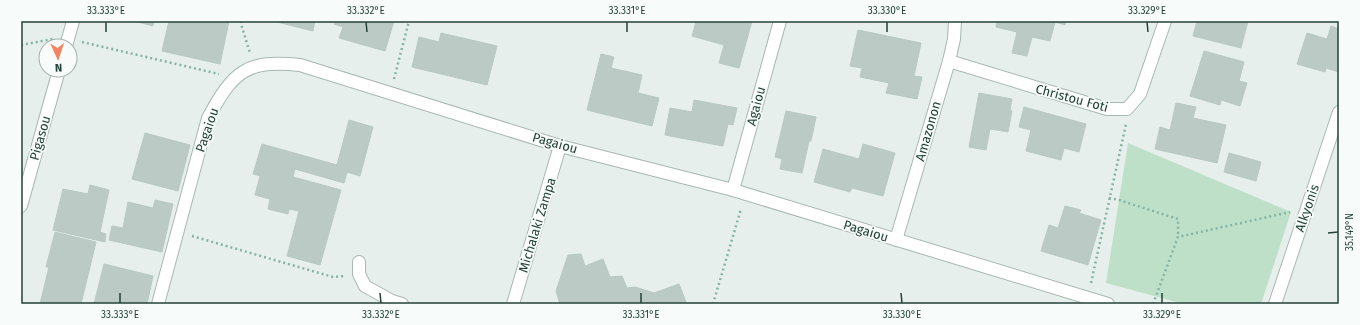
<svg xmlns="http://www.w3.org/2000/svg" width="1360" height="325" viewBox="0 0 1360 325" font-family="'Fira Sans',sans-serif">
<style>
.green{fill:#bfe0c8}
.building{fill:#bbcac4;stroke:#b8c9c2}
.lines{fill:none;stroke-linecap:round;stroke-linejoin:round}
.minor-casing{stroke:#a8b8b2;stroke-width:14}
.path{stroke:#86b3a5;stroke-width:2.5;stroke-dasharray:2 3;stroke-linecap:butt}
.minor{stroke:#fff;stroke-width:12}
.ticks{fill:none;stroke:#24423a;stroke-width:1.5}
.labels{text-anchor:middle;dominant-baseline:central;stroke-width:3.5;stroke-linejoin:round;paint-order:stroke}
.street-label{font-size:13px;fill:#24423a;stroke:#f7fbf9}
.neatline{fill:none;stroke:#24423a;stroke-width:1.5}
.ticks-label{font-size:10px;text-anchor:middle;fill:#24423a}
</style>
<rect width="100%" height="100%" fill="#e6efeb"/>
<path class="green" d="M1128,143L1291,212L1261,304H1184L1106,283Z"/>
<g class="building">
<path d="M134,21H154L153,26Z"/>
<path d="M169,21H229L220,64L162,51Z"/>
<path d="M273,21H315L313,31Z"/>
<path d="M336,21H394L385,51L339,38L343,27L334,24Z"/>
<path d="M692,21H752L739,68L719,63L724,45L692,36L696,22Z"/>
<path d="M997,21H1066L1065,25L1055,22L1050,41L1032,37L1027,56L1012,53L1017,32L996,27Z"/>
<path d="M1197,21H1248L1241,48L1193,36Z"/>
<path d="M1331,26L1339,29V72L1326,68L1325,72L1297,64L1307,33L1327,39Z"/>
<path d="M858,30L921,43L914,76L922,77L917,99L886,93L889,83L860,77L862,68L850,66Z"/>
<path d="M441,33L497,46L487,85L412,67L419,37L439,42Z"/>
<path d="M1204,51L1244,62L1239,81L1247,83L1240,106L1221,100L1220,105L1190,96Z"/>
<path d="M601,54L614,57L611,68L642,75L638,93L659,98L652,126L587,110Z"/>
<path d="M979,93L1012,99L1010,110L1012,111L1008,132L990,129L986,150L969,147Z"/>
<path d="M694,100L737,108L733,125L728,124L723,146L665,135L670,108L692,112Z"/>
<path d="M1176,103L1196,107L1193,118L1226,125L1217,163L1155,149L1160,127L1170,130Z"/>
<path d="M1024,107L1086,124L1079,152L1064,148L1061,160L1026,151L1031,130L1019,127Z"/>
<path d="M786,111L816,117L811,141H809L802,173L780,169L782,159L775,157Z"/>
<path d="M349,120L373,127L360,176L347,172L344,183L295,169L293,177L341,190L320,265L287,256L299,211L289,209L288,214L268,209L270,199L255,195L260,176L253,174L262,144L337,165Z"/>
<path d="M145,133L190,145L178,191L132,179Z"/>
<path d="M863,144L895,153L883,196L852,188L850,192L814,182L823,149L859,159Z"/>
<path d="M1229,153L1261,162L1256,181L1224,172Z"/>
<path d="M90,185L109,190L100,232L106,234L105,242L53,230L63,189L88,194Z"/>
<path d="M155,200L173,204L162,252L109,240L112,226L123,228L128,202L153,208Z"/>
<path d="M1065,206L1081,210L1079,213L1101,220L1088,265L1041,251L1049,225L1058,228Z"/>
<path d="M55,232L96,242L81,304H40L49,267H46Z"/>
<path d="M581,254L585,266L603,259L610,277L622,276L627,288L635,287L654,293L679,284L686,302V304H560L556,291L568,255Z"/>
<path d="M104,264L153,276L147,304H94Z"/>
</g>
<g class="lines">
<defs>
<g id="minor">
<path d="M66,46L73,21"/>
<path d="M949,61L1107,109H1127L1140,94L1165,21"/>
<path d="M733,190L780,21"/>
<path d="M21,206L59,70"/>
<path d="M896,240L949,61L954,39L955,21"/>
<path d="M359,262V274L365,286L392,301L402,304"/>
<path d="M158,304L208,118C233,72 246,59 300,65L560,146L733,190L1108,304"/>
<path d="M513,304L560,146"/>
<path d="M1275,304L1339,112"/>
</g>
</defs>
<use href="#minor" class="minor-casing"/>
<g class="path">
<path d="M241,21V24L250,53"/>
<path d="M82,42L219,74"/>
<path d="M21,45L53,39"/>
<path d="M394,79L409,21"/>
<path d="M1109,198L1119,200L1178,219V237"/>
<path d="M192,236L333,277L345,276"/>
<path d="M1091,283L1126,124"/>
<path d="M713,304L741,209"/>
<path d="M1153,304L1178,237L1290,212"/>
</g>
<use href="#minor" class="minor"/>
</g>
<path class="ticks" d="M106,22V32M366,22L367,32M627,22V32M887,22V32M1147,22L1148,32M1328,233L1338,232M120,293V303M380,293L381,303M641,293V303M901,293L902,303M1162,293V303"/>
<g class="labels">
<g class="street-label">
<text transform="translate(1072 98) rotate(15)">Christou Foti</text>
<text transform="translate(756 106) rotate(-75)">Agaiou</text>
<text transform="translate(207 130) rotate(-71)">Pagaiou</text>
<text transform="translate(928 131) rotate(-74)">Amazonon</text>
<text transform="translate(40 138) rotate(-74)">Pigasou</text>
<text transform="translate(555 143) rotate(16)">Pagaiou</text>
<text transform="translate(1307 208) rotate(-71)">Alkyonis</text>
<text transform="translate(537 225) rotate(-73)">Michalaki Zampa</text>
<text transform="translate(866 231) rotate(17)">Pagaiou</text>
</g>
</g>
<rect width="1360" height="325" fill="none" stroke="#f7fbf9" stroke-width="44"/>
<g transform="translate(58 58) rotate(177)"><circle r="19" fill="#f7fbf9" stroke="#a3b1ad"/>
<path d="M0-3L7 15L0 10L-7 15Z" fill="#f4845f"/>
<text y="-6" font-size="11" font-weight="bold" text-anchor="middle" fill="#24423a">N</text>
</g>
<rect x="22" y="22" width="1316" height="281" class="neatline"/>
<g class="ticks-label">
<text x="106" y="14">33.333°E</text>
<text x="366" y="14">33.332°E</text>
<text x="627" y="14">33.331°E</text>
<text x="887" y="14">33.330°E</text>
<text x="1147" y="14">33.329°E</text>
<text transform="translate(1349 232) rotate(-90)" y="4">35.149°N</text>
<text x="120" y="318">33.333°E</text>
<text x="381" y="318">33.332°E</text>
<text x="641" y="318">33.331°E</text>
<text x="902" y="318">33.330°E</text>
<text x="1162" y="318">33.329°E</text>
</g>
</svg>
